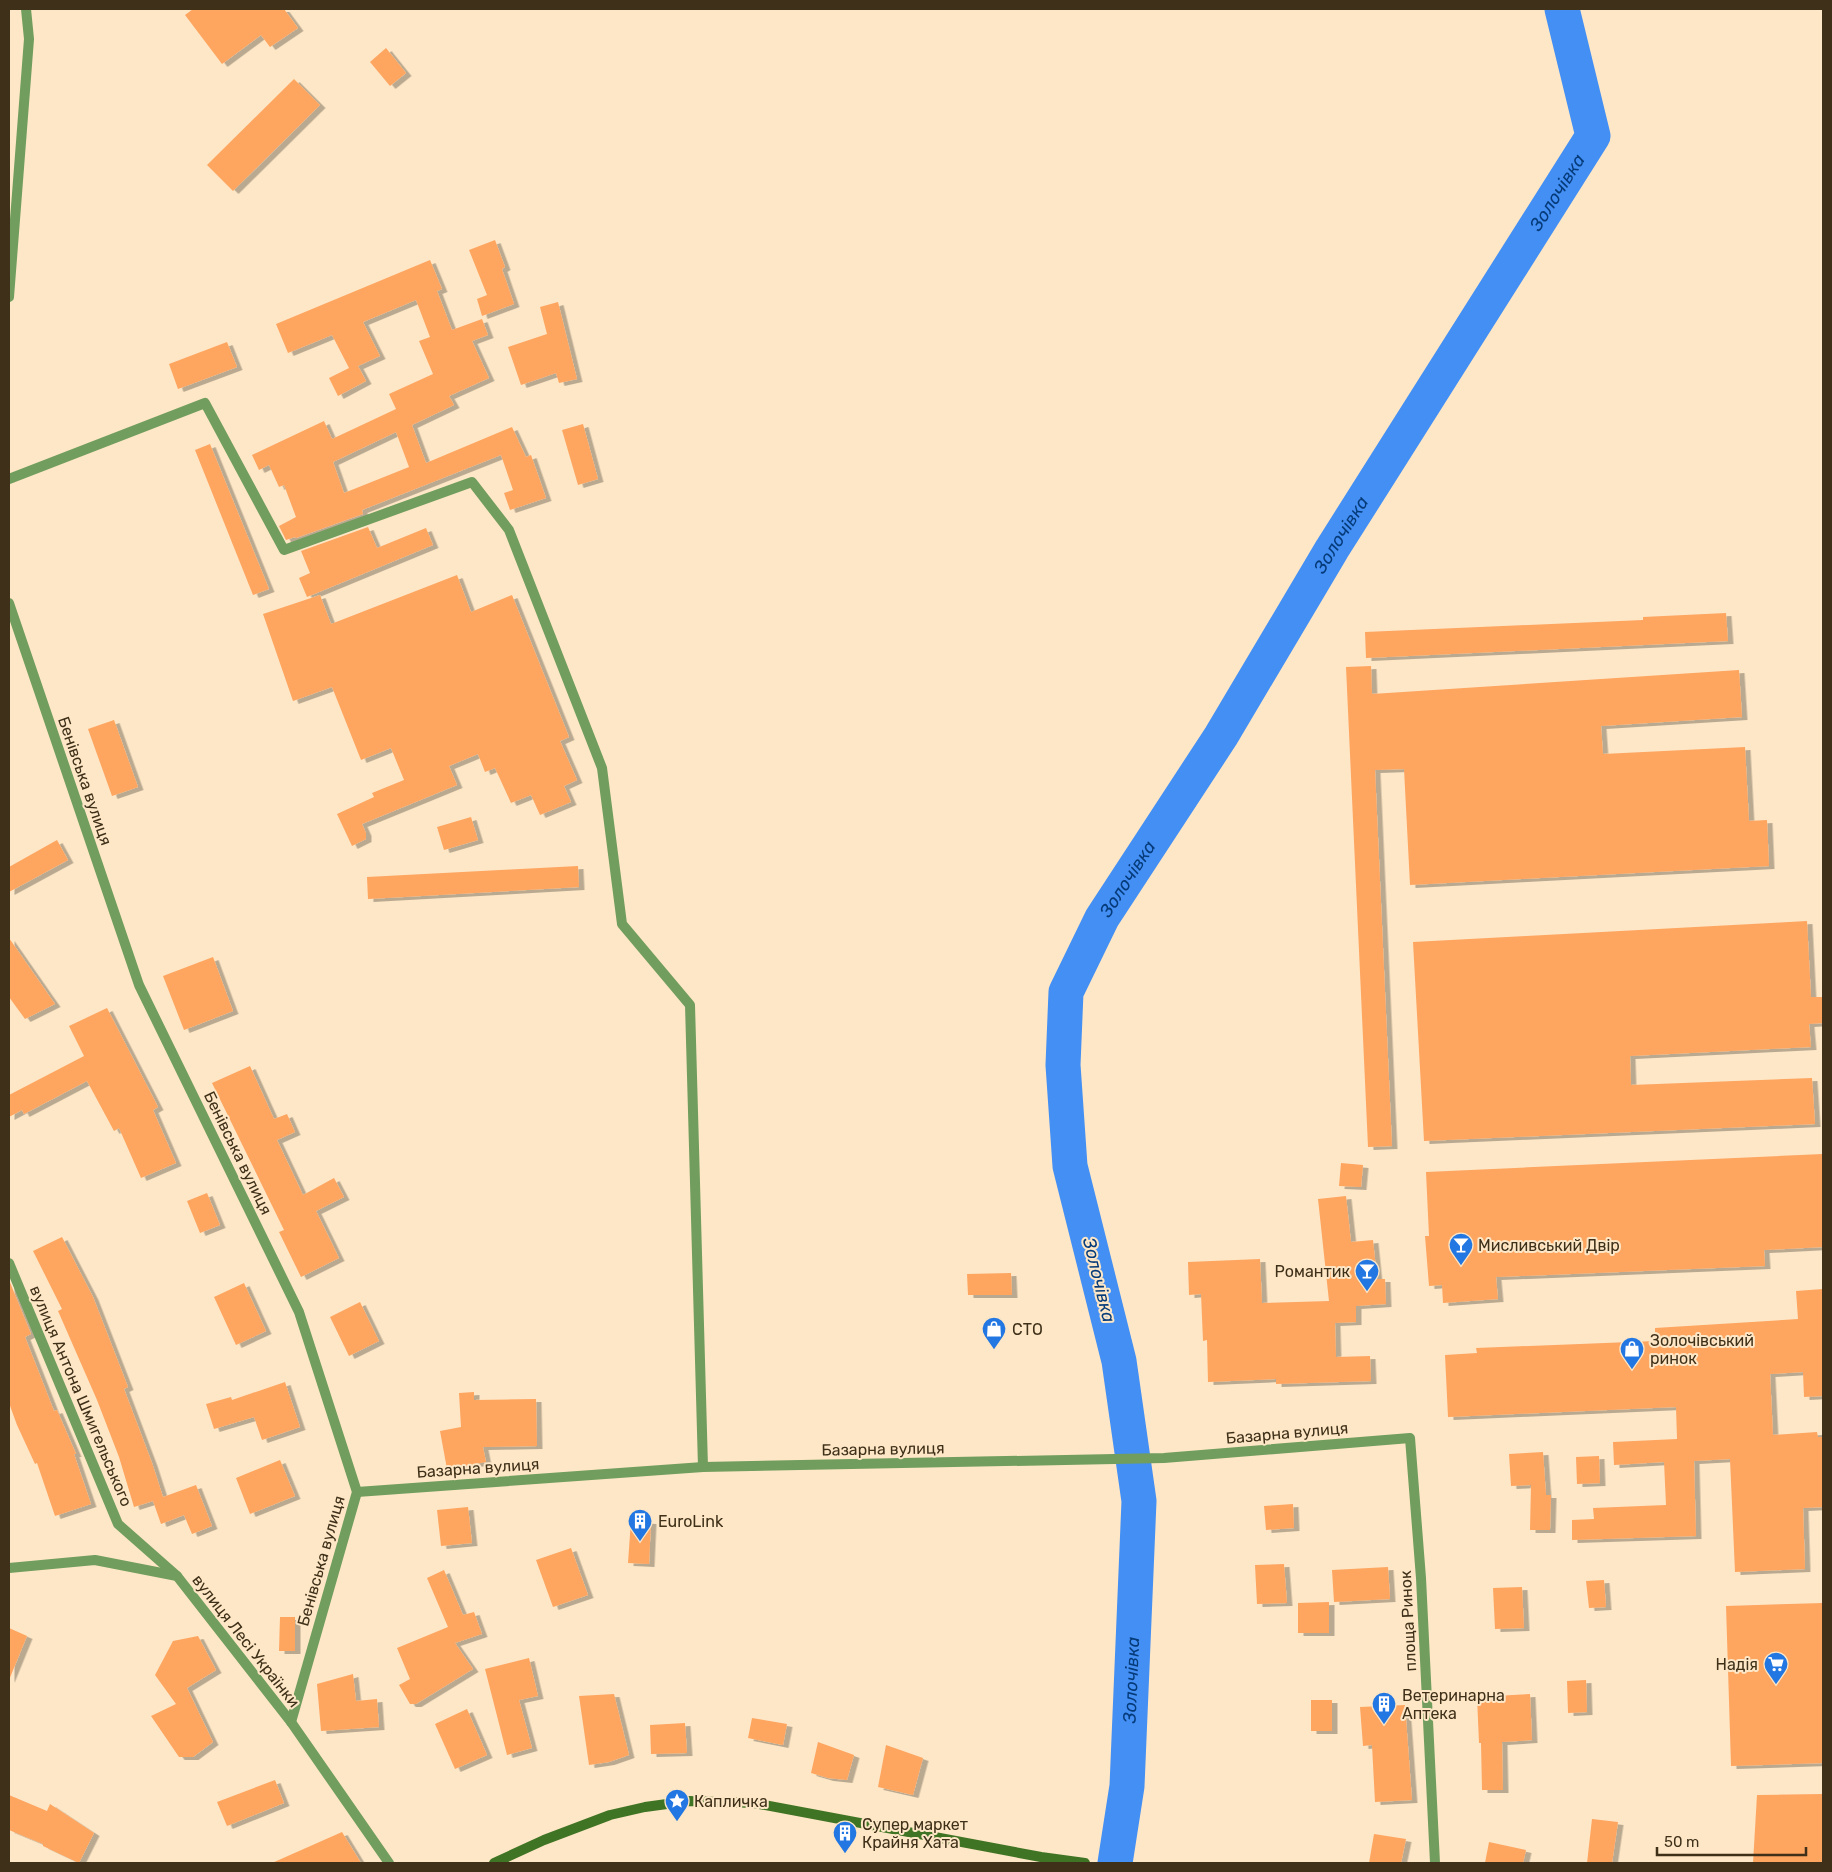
<svg xmlns="http://www.w3.org/2000/svg" width="1832" height="1872" viewBox="0 0 1832 1872" font-family="Rubik,sans-serif">
<style>
.lines{fill:none;stroke-linecap:round;stroke-linejoin:round}
.river{stroke:#438ff4;stroke-width:35}
.building{fill:#fea561;fill-rule:evenodd;filter:url(#shadow)}
.street{stroke:#719e5e;stroke-width:10}
.secondary{stroke:#407425;stroke-width:10}
.labels{text-anchor:middle;dominant-baseline:central;stroke-width:4;stroke-linejoin:round;paint-order:stroke}
.street-label{font-size:16px;fill:#3f3019;stroke:#fee7c6}
.poi-label{font-size:16px;fill:#3f3019;stroke:#fee7c6;text-anchor:start}
.water-label{font-size:18px;font-style:italic;fill:#063b7a;stroke:#fee7c6}
</style>
<defs>
<filter id="shadow"><feDropShadow dx="5.5" dy="3" stdDeviation="0" flood-color="#0004"/></filter>
</defs>
<rect width="100%" height="100%" fill="#fee7c6"/>
<g class="lines">
<path class="river" id="s1" d="M1115,1863L1127,1786L1139,1501L1119,1361L1070,1166L1063,1065L1066,992L1102,918L1221,736L1332,549L1593,136L1562,9"/>
</g>
<g class="building">
<path d="M193,9H284L298,28L270,47L261,35L222,64L185,15Z"/>
<path d="M386,48L406,73L390,86L370,62Z"/>
<path d="M294,79L320,105L233,191L207,165Z"/>
<path d="M495,240L505,267L502,269L514,304L482,316L477,299L487,295L469,250Z"/>
<path d="M430,260L442,289L437,291L452,330L482,319L488,335L472,341L489,378L449,396L454,405L412,425L426,463L512,427L526,457L531,455L546,498L510,510L504,493L513,490L501,455L362,510L363,514L296,538L295,537L286,540L279,526L296,517L284,485L279,487L269,465L259,470L252,455L324,421L332,439L396,409L389,394L433,374L419,341L430,337L416,300L363,322L380,356L358,366L366,381L338,396L329,378L349,368L332,335L288,353L276,324ZM396,432L409,467L344,493L333,462Z"/>
<path d="M558,302L577,379L559,383L556,373L521,385L508,347L547,334L540,307Z"/>
<path d="M227,342L237,367L178,389L169,364Z"/>
<path d="M583,424L598,479L578,485L562,430Z"/>
<path d="M210,444L269,589L253,595L195,450Z"/>
<path d="M368,527L377,548L426,528L433,545L307,597L299,578L310,573L301,551Z"/>
<path d="M457,575L471,612L512,595L569,737L560,741L577,780L564,786L571,802L540,815L531,795L511,803L495,768L485,772L478,754L449,766L457,785L362,824L366,833V839L352,846L337,814L374,797L372,793L404,780L391,748L361,760L332,687L293,701L263,614L320,595L331,624Z"/>
<path d="M1726,613L1728,641L1366,658L1365,632L1643,620V617Z"/>
<path d="M1371,666L1372,694L1739,670L1742,717L1601,726L1603,754L1745,747L1749,821L1767,820L1769,866L1410,885L1404,769L1375,770L1392,1146L1368,1147L1346,667Z"/>
<path d="M114,720L138,787L112,796L88,729Z"/>
<path d="M471,817L478,840L444,850L437,827Z"/>
<path d="M57,840L68,860L9,892V867Z"/>
<path d="M578,866L579,887L368,899L367,877Z"/>
<path d="M1807,921L1811,997H1823V1023L1809,1024L1811,1047L1630,1056L1631,1085L1812,1078L1815,1124L1424,1141L1413,942Z"/>
<path d="M9,938L55,1004L25,1019L9,997Z"/>
<path d="M213,957L233,1011L184,1030L163,976Z"/>
<path d="M107,1008L158,1107L153,1110L176,1163L141,1178L119,1128L114,1131L87,1081L24,1114L22,1110L9,1117V1095L84,1056L69,1026Z"/>
<path d="M250,1066L274,1119L287,1114L295,1132L277,1140L303,1195L334,1178L344,1197L316,1211L339,1258L301,1277L279,1232L284,1230L212,1083Z"/>
<path d="M1823,1154V1247L1764,1250L1765,1266L1496,1277L1498,1299L1443,1303L1442,1285L1429,1286L1425,1236H1429L1426,1172Z"/>
<path d="M1341,1163L1363,1165L1361,1187L1339,1186Z"/>
<path d="M207,1193L220,1225L200,1233L187,1201Z"/>
<path d="M1346,1196L1351,1242L1373,1240L1377,1279H1385L1386,1304L1356,1306V1322L1335,1323L1336,1357L1370,1356L1371,1381L1276,1384V1379L1208,1382L1207,1340L1203,1341L1201,1294L1189,1295L1188,1262L1260,1259L1262,1303L1329,1301L1318,1199Z"/>
<path d="M62,1237L93,1297L128,1387L124,1389L152,1463L163,1497L196,1485L212,1526L192,1534L184,1515L161,1524L153,1501L134,1507L119,1457L97,1400L58,1311L62,1309L33,1251Z"/>
<path d="M1011,1273L1012,1295H968L967,1274Z"/>
<path d="M9,1280L31,1334L25,1337L54,1411L57,1410L76,1454H74L91,1504L55,1516L37,1463L35,1464L17,1425L9,1403Z"/>
<path d="M244,1283L266,1331L236,1345L214,1297Z"/>
<path d="M1823,1289V1396L1804,1397L1803,1372L1770,1374L1773,1435L1817,1432L1818,1437H1823V1507L1803,1508L1805,1569L1735,1572L1730,1459L1694,1461L1696,1536L1572,1540V1520L1594,1519L1593,1508L1666,1505L1664,1462L1614,1465L1613,1442L1677,1439L1676,1407L1448,1417L1445,1355L1477,1353L1476,1348L1655,1341V1328L1798,1319L1796,1291Z"/>
<path d="M360,1302L379,1341L349,1356L330,1317Z"/>
<path d="M285,1382L300,1427L262,1440L254,1417L214,1429L206,1404L231,1397L232,1400Z"/>
<path d="M474,1392V1400L536,1399L537,1446L483,1447L486,1462L447,1469L440,1431L461,1427L459,1393Z"/>
<path d="M1543,1452L1546,1495H1551L1550,1530H1530L1531,1485L1511,1486L1509,1454Z"/>
<path d="M1599,1456L1600,1483L1577,1484L1576,1457Z"/>
<path d="M280,1460L295,1496L250,1514L236,1478Z"/>
<path d="M1293,1504L1294,1528L1266,1530L1264,1506Z"/>
<path d="M468,1507L472,1543L441,1546L437,1510Z"/>
<path d="M631,1520L651,1521L649,1564L628,1563Z"/>
<path d="M571,1548L588,1595L553,1607L536,1560Z"/>
<path d="M1284,1564L1287,1603L1257,1604L1255,1565Z"/>
<path d="M1388,1567L1390,1599L1334,1602L1332,1570Z"/>
<path d="M444,1570L463,1615L474,1612L482,1634L455,1643L473,1669L416,1704H410L399,1685L410,1679L397,1648L448,1627L427,1578Z"/>
<path d="M1604,1580L1606,1607L1589,1608L1586,1581Z"/>
<path d="M1522,1587L1524,1628L1495,1629L1493,1588Z"/>
<path d="M1329,1602V1633H1298V1603Z"/>
<path d="M1823,1603V1763L1731,1766L1726,1606Z"/>
<path d="M280,1617H295V1651H279Z"/>
<path d="M9,1628L27,1636L9,1680Z"/>
<path d="M198,1636L216,1670L187,1688L213,1742L193,1757H179L151,1716L176,1704L155,1675L173,1641Z"/>
<path d="M529,1658L538,1696L519,1700L532,1748L507,1755L485,1669Z"/>
<path d="M353,1674L356,1701L377,1699L379,1727L321,1731L317,1684Z"/>
<path d="M1586,1680L1587,1712L1568,1713L1567,1681Z"/>
<path d="M614,1694L629,1755L609,1762L589,1765L579,1696Z"/>
<path d="M1530,1694L1532,1740L1502,1742L1503,1790H1482L1481,1743H1479L1477,1697Z"/>
<rect x="1311" y="1700" width="21" height="31"/>
<path d="M1405,1705L1412,1800L1375,1802L1372,1745L1363,1746L1360,1707Z"/>
<path d="M467,1709L487,1755L455,1769L435,1724Z"/>
<path d="M752,1718L787,1724L783,1745L748,1738Z"/>
<path d="M685,1723L687,1753L651,1754L650,1725Z"/>
<path d="M818,1742L854,1755L847,1780L828,1778L811,1773Z"/>
<path d="M886,1745L923,1758L913,1795L878,1787Z"/>
<path d="M275,1780L284,1803L227,1826L217,1802Z"/>
<path d="M1823,1794V1863H1753L1757,1795Z"/>
<path d="M9,1795L47,1811L50,1804L94,1833L79,1863L43,1846V1844L9,1830Z"/>
<path d="M1592,1819L1618,1822L1612,1863H1587Z"/>
<path d="M342,1832L361,1863H272Z"/>
<path d="M1374,1834L1406,1839L1401,1863H1369Z"/>
<path d="M1489,1842L1526,1850L1523,1863H1485Z"/>
</g>
<g class="lines">
<g class="street">
<path d="M9,297L29,39L26,9"/>
<path d="M9,479L205,403L284,550L472,482L509,530L602,768L622,924L690,1005L703,1467"/>
<path d="M9,603L139,985L299,1312L357,1492L291,1722"/>
<path d="M9,1263L118,1524L177,1576"/>
<path d="M357,1492L703,1467L1164,1458L1410,1438L1421,1578L1435,1863"/>
<path d="M9,1568L95,1560L177,1576L291,1722L389,1863"/>
</g>
<path class="secondary" d="M494,1863L544,1840L610,1815L645,1807L689,1801L754,1803L1041,1857L1085,1863"/>
</g>
<defs>
<symbol id="bar-pin" viewBox="-11 -11 22 30"><path d="M0 17L-7.5 6A9.5 9.5 0 1 1 7.5 6Z" fill="#2377e2" stroke="#fee7c6"/><path d="M-6-5H6L.8 .8V4.5H3.5V6h-7V4.5H-.8V.8Z" fill="#fff"/></symbol>
<symbol id="shop-pin" viewBox="-11 -11 22 30"><path d="M0 17L-7.5 6A9.5 9.5 0 1 1 7.5 6Z" fill="#2377e2" stroke="#fee7c6"/><path d="M-5-2.5h2.3a2.7 3.5 0 0 1 5.4 0H5L5.5 6h-11ZM-1.5-2.5h3a1.5 2.3 0 0 0-3 0Z" fill="#fff"/></symbol>
<symbol id="building-pin" viewBox="-11 -11 22 30"><path d="M0 17L-7.5 6A9.5 9.5 0 1 1 7.5 6Z" fill="#2377e2" stroke="#fee7c6"/><path d="M-4-6H4V6H1V3H-1V6H-4ZM-2.5-4.3h1.7v1.8h-1.7ZM.8-4.3h1.7v1.8H.8ZM-2.5-1h1.7V.8h-1.7ZM.8-1h1.7V.8H.8Z" fill="#fff"/></symbol>
<symbol id="supermarket-pin" viewBox="-11 -11 22 30"><path d="M0 17L-7.5 6A9.5 9.5 0 1 1 7.5 6Z" fill="#2377e2" stroke="#fee7c6"/><path d="M-6-5.5h2.5l.6 2H6L4.5 2H-2.5L-4.4-4H-6ZM-1.5 3.2a1.3 1.3 0 1 0 .1 0ZM3 3.2a1.3 1.3 0 1 0 .1 0Z" fill="#fff"/></symbol>
<symbol id="sight-pin" viewBox="-11 -11 22 30"><path d="M0 17L-7.5 6A9.5 9.5 0 1 1 7.5 6Z" fill="#2377e2" stroke="#fee7c6"/><path d="M0-6L1.8-2.2L6-1.7L2.9 1.2L3.7 5.4L0 3.3L-3.7 5.4L-2.9 1.2L-6-1.7L-1.8-2.2Z" fill="#fff"/></symbol>
</defs>
<g fill-rule="evenodd">
<use href="#bar-pin" x="1447" y="1231" width="28" height="38"/>
<use href="#bar-pin" x="1353" y="1257" width="28" height="38"/>
<use href="#shop-pin" x="980" y="1315" width="28" height="38"/>
<use href="#shop-pin" x="1618" y="1335" width="28" height="38"/>
<use href="#building-pin" x="626" y="1507" width="28" height="38"/>
<use href="#supermarket-pin" x="1762" y="1650" width="28" height="38"/>
<use href="#building-pin" x="1370" y="1690" width="28" height="38"/>
<use href="#sight-pin" x="663" y="1787" width="28" height="38"/>
<use href="#building-pin" x="831" y="1819" width="28" height="38"/>
</g>
<g class="labels">
<g class="street-label">
<text transform="translate(85 781) rotate(71)">Бенівська вулиця</text>
<text transform="translate(238 1153) rotate(64)">Бенівська вулиця</text>
<text transform="translate(81 1396) rotate(67)">вулиця Антона Шмигельського</text>
<text transform="translate(1287 1433) rotate(-5)">Базарна вулиця</text>
<text transform="translate(883 1449) rotate(-1)">Базарна вулиця</text>
<text transform="translate(478 1468) rotate(-4)">Базарна вулиця</text>
<text transform="translate(321 1561) rotate(-74)">Бенівська вулиця</text>
<text transform="translate(1408 1621) rotate(-93)">площа Ринок</text>
<text transform="translate(246 1641) rotate(52)">вулиця Лесі Українки</text>
</g>
<g class="poi-label">
<text x="1478" y="1245">Мисливський Двір</text>
<text x="1350" y="1271" text-anchor="end">Романтик</text>
<text x="1012" y="1329">СТО</text>
<text x="1650" y="1340">Золочівський<tspan x="1650" dy="18">ринок</tspan></text>
<text x="658" y="1521">EuroLink</text>
<text x="1758" y="1664" text-anchor="end">Надія</text>
<text x="1402" y="1695">Ветеринарна<tspan x="1402" dy="18">Аптека</tspan></text>
<text x="694" y="1801">Капличка</text>
<text x="862" y="1824">Супер маркет<tspan x="862" dy="18">Крайня Хата</tspan></text>
</g>
<g class="water-label">
<text stroke="none"><textPath href="#s1" startOffset="1819">Золочівка</textPath></text>
<text stroke="none"><textPath href="#s1" startOffset="1414">Золочівка</textPath></text>
<text stroke="none"><textPath href="#s1" startOffset="1009">Золочівка</textPath></text>
<text transform="translate(1099 1280) rotate(76)">Золочівка</text>
<text stroke="none"><textPath href="#s1" startOffset="184">Золочівка</textPath></text>
</g>
</g>
<rect width="1832" height="1872" fill="none" stroke="#3f3019" stroke-width="20"/>
<path d="M1657 1847v8h149v-8" fill="none" stroke="#3f3019" stroke-width="2.5"/>
<text x="1664" y="1847" font-size="15" fill="#3f3019" stroke="#fee7c6" stroke-width="4" paint-order="stroke">50 m</text>
</svg>
